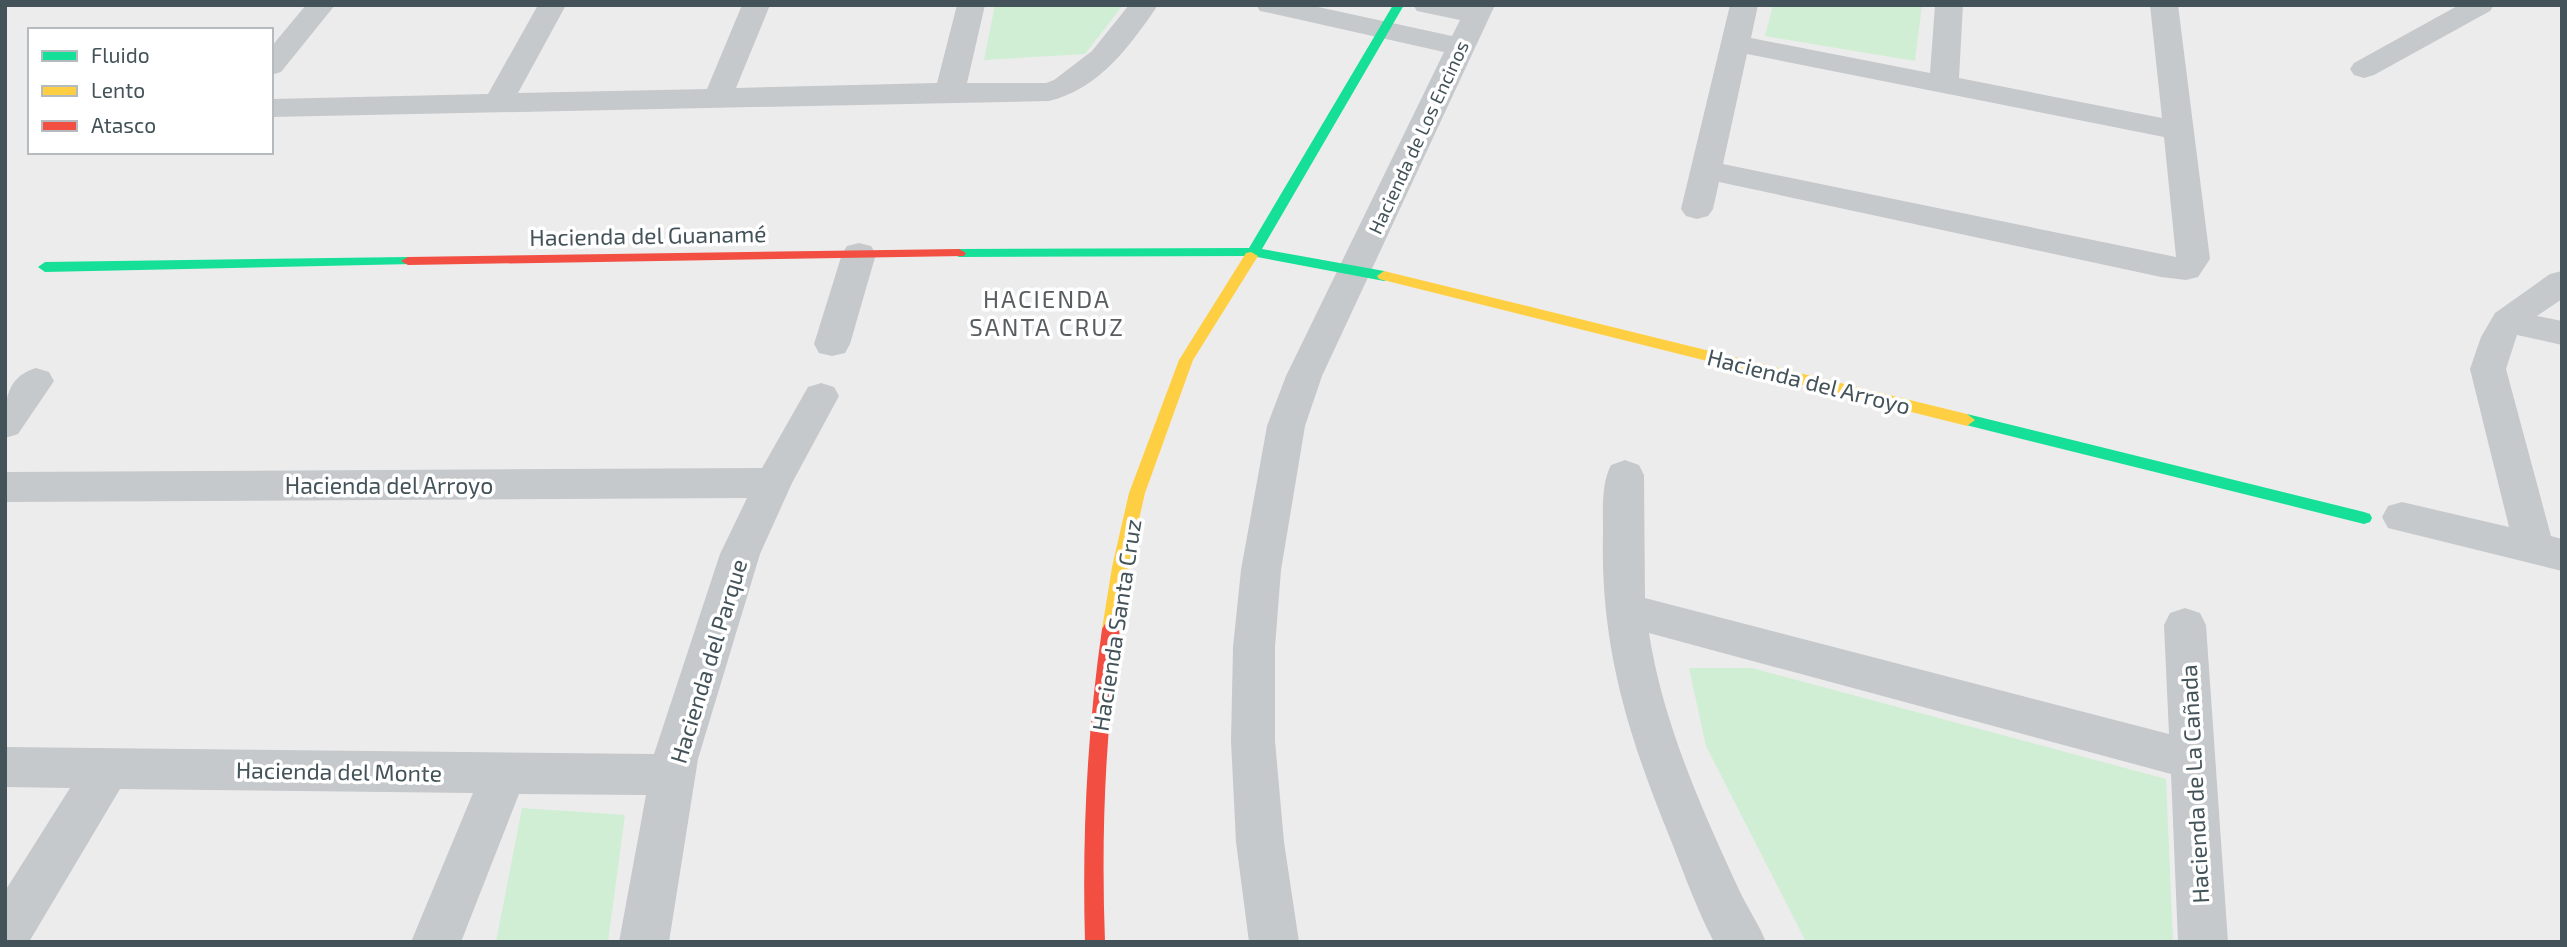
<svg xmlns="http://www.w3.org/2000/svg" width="2567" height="947" viewBox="0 0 2567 947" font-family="'Exo 2',sans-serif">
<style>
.green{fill:#cfeed4}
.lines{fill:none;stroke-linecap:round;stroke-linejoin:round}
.street{fill:#c5c9cc;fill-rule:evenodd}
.fast{fill:#16e098;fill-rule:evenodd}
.slow{fill:#ffcf43;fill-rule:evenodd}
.jam{fill:#f24e42;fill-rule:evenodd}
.labels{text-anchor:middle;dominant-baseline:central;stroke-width:7;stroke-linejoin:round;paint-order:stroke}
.far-street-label{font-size:19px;fill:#435359;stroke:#fff}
.street-label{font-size:23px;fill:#435359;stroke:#fff}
.neighbourhood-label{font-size:24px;letter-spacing:2px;fill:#585d60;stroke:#fff}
</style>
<rect width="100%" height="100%" fill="#edecec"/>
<g class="green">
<path d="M995,5H1123L1085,54L984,60Z"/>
<path d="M1773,5H1922L1915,61L1765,36Z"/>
<path d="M1689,668H1752L2166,779L2173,942H1806L1706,746Z"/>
<path d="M522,808L625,815L608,942H496Z"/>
</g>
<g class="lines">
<g class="street">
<path d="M306,5H335L281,72L271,75V47Z"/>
<path d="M538,5H566L518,93L707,89L742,5H770L736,88L937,83L957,5H985L967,83H1046L1054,80L1092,51L1129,5H1158C1130,46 1099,89 1049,101L271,117V99L488,94Z"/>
<path d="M1256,5H1309L1452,36L1460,20L1417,11L1413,5H1495L1322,376L1305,426L1281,570L1275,647V741L1284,842L1299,942H1249L1236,842L1231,741L1233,647L1241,570L1267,426L1286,376L1444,52L1270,13L1260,11Z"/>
<path d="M1730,5H1758L1751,38L1930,73L1935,5H1963L1959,78L2162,118L2150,5H2178L2210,259L2198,277L2186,280L2161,277L1719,182L1713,209L1708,216L1697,219L1686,216L1681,209ZM1747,54L2164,137L2176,257L1723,164Z"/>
<path d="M2459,5H2494L2490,11L2374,75L2364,78L2354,75L2350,69L2354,63Z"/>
<path d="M859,243L871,246L876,254L850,344L845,353L832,356L819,353L814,344L842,254L847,246Z"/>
<path d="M2562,271V299L2537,316L2562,321V345L2517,335L2506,369L2551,536L2562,539V571L2388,528L2382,517L2388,506L2402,502L2509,527L2470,369L2481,337L2495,313L2550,274Z"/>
<path d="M36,368L49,372L54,381L18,434L5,438C5,408 2,378 36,368Z"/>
<path d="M821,383L834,387L839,396L792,483L760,554L698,759L669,942H619L646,795L519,794L461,942H411L473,793L120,789L29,942H5V891L70,788L5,787V747L654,754L720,554L747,498L5,502V472L762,468L808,387Z"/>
<path d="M1625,460L1639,465L1644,475L1645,598L2169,734L2164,625L2170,613L2185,608L2200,613L2206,625L2228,942H2178L2171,774L1649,633C1663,724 1703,812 1741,894C1749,910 1759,925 1766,942H1714C1697,910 1685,876 1672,843C1629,738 1600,649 1603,533C1603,511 1601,484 1611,465Z"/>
</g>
<g class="fast">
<path d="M1393,5H1404L1262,249L1384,271L1391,276L1389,279L1384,281L1257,257L1251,260L1244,256L959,257L952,253L959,249L1249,248Z"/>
<path d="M408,257L415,261L413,264L45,272L38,267L45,262Z"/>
<path d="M1967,414L2364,512L2370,514L2372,518L2370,522L2364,524L1962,424L1959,420Z"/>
</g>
<g class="slow">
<path d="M1251,252L1258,256L1193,360L1145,493L1128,567L1120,629L1117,634L1111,636L1105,634L1102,629L1112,567L1129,493L1179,360L1246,253Z"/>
<path d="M1384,271L1967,414L1975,420L1967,426L1379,279L1377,276Z"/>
</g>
<g class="jam">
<path d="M959,249L966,253L964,256L408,265L401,261L408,257Z"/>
<path d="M1111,622L1117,624L1120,629C1105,733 1101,837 1105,942H1085C1082,837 1087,733 1102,629L1105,624Z"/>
</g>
</g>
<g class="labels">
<g class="far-street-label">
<text transform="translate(1418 137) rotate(-65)">Hacienda de Los Encinos</text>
</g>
<g class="street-label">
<text transform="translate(648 235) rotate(-1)">Hacienda del Guanamé</text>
<text transform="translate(1809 381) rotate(14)">Hacienda del Arroyo</text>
<text x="389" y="485">Hacienda del Arroyo</text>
<text transform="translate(1116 625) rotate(-81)">Hacienda Santa Cruz</text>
<text transform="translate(708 661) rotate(-73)">Hacienda del Parque</text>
<text transform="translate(339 771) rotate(1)">Hacienda del Monte</text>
<text transform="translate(2194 784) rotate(-93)">Hacienda de La Cañada</text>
</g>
<g class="neighbourhood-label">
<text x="1047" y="298">HACIENDA<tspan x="1047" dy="28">SANTA CRUZ</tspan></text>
</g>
</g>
<rect width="2567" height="947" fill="none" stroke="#435359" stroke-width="14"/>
<rect x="28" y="28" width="245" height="126" fill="#ffffff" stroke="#b4babd" stroke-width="2"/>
<rect x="42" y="51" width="35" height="10" fill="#16e098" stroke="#b4babd" stroke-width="2"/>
<text x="91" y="63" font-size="21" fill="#435359">Fluido</text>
<rect x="42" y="86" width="35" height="10" fill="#ffcf43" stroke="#b4babd" stroke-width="2"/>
<text x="91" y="98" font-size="21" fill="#435359">Lento</text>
<rect x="42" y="121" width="35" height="10" fill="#f24e42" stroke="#b4babd" stroke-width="2"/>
<text x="91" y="133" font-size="21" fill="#435359">Atasco</text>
</svg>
